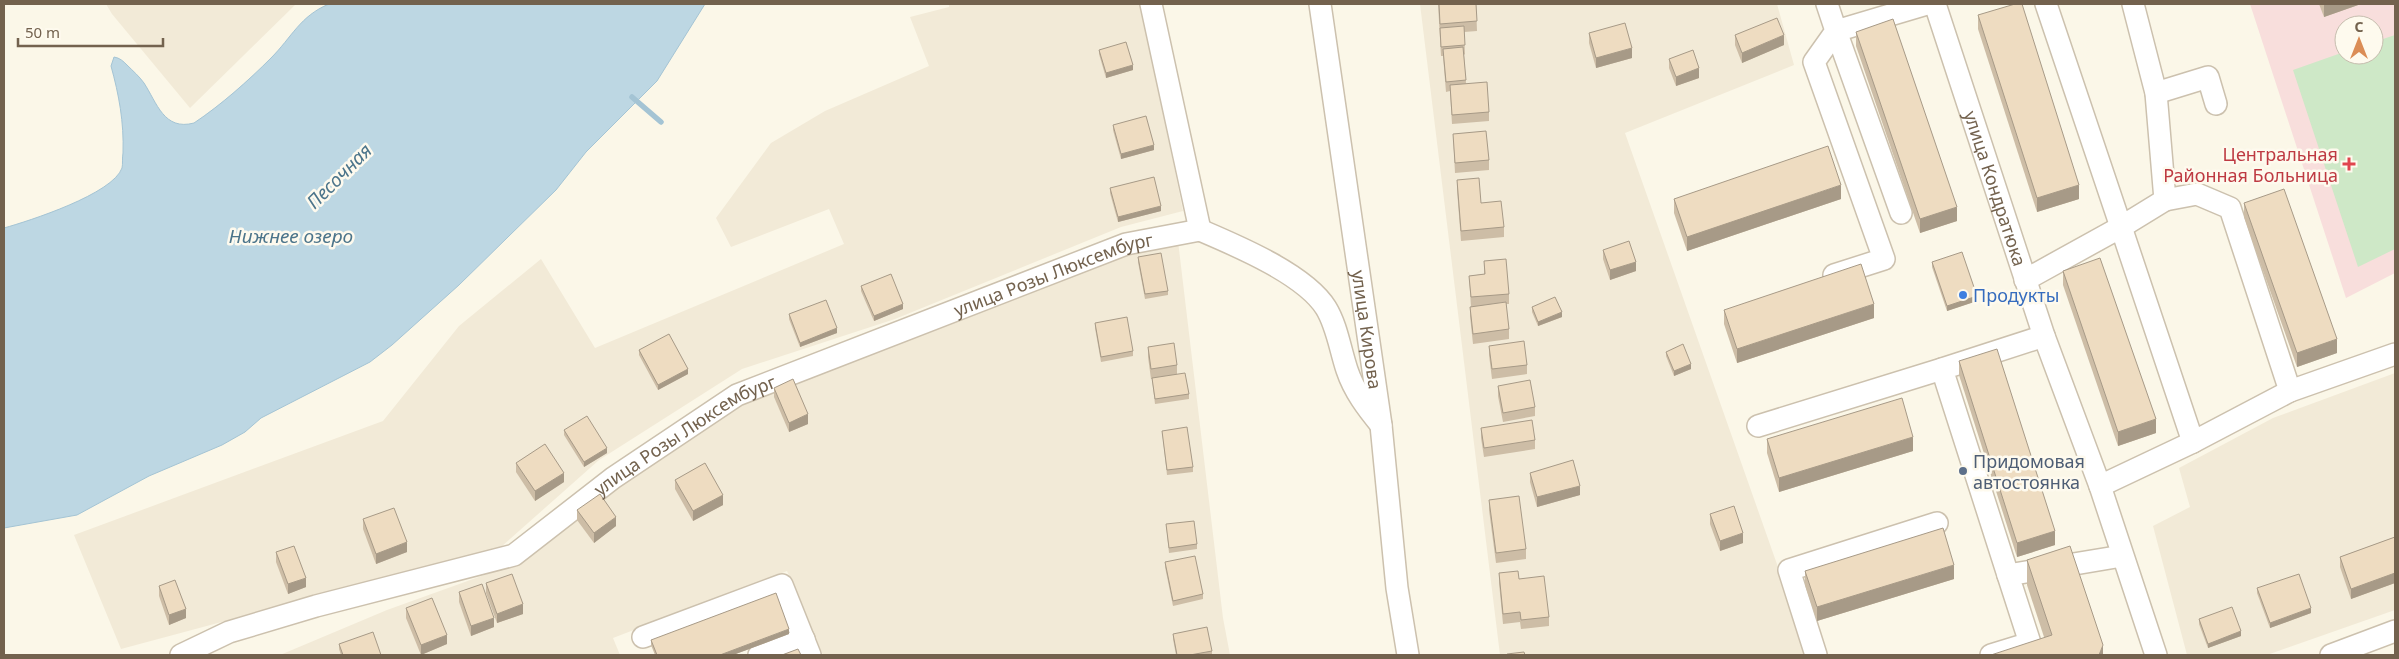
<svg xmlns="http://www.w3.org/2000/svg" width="2399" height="659" viewBox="0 0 2399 659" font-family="'Noto Sans',sans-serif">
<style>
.residential{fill:#f2ead7}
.medical{fill:#f8dedc;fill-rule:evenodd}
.green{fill:#cee8c7}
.water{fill:#bdd7e3;stroke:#a4c4d4}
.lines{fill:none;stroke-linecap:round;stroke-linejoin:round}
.stream{stroke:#a4c4d4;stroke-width:5.5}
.minor-casing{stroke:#ccc1ae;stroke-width:24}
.minor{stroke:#fff;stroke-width:21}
.wall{fill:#cdbda6}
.shaded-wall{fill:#a79a87}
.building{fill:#eedcc1;stroke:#a79a87}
.health-dot{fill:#e0444e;stroke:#fefaee;stroke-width:2}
.shop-dot{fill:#3f7fe0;stroke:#fefaee;stroke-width:2}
.service-dot{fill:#5c6f8a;stroke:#fefaee;stroke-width:2}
.labels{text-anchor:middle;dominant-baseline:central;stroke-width:5;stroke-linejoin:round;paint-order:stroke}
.health-label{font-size:18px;fill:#be3a42;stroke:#fefaee;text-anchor:end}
.street-label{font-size:18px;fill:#73624e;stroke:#fefaee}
.shop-label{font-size:18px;fill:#366cbe;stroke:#fefaee;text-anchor:start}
.service-label{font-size:18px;fill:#4e5e75;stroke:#fefaee;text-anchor:start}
.water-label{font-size:19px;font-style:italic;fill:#4c758b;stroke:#fefaee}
</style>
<rect width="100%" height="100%" fill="#fbf7e8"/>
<g class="residential">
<path d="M106,4H296L190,108L112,14Z"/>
<path d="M949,4H1141L1183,211L1121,227L895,319L742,369L599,460L501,547L121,649L74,535L383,421L459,326L541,259L595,348L844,244L829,209L731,247L716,218L771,143L825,111L929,66L910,17L949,7Z"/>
<path d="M1420,4H1777L1794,65L1625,133L1809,655H1500Z"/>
<path d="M1178,241L1223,618L1230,655H823L787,571L613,638L620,655H280L387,610L518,563L603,494L741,399L1119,252Z"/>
<path d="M2395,373V610L2267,655H2187L2153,526L2190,507L2179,468L2273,418Z"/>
</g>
<path class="medical" d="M2250,4H2395V273L2346,298ZM2344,25H2374V55H2344Z"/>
<path class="green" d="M2395,35V249L2358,267L2293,70L2344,52V55H2374V42Z"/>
<path class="water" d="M329,4H705L657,81L586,152L556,190L459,285L392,345L370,362L261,418L245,432L222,445L149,476L77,515L4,528V228C29,221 113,194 122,168C123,164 122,158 123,153C124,122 119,95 111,66L114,57C120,58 123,61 127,65C133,71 139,76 144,83C157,103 164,131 194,123C221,105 248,81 271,58C292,37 300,16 329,4Z"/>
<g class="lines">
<path class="stream" d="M632,97L661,122"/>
<defs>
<g id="minor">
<path d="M1151,4L1200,230"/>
<path id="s1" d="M1320,4L1381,425L1397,588L1408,655"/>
<path d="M1827,4L1836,31L1814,62L1884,259L1834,275"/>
<path id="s2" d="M1935,4L2044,336L2100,486L2156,655"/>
<path d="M2046,4L2121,227L2165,200L2156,93L2133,4"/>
<path d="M2156,93L2208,77L2216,104"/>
<path d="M1901,213L1836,31L1927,4"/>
<path d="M1200,230C1235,245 1305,274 1326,308C1337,326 1340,349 1347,370C1354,391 1367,408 1381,425"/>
<path d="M2025,280L2121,227L2193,442"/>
<path d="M2290,391L2395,354"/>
<path d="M1758,426L1942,369"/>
<path d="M2100,486L2193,442L2290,391L2230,208L2197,194L2165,200"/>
<path d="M2008,575L1942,369L2044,336"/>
<path d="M643,637L782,585L810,655"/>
<path id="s3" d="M181,655L229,632L316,606L514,555L613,478L737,395L1126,244L1200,230"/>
<path d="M759,655L804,639"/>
<path d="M1816,655L1789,570L1937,523"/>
<path d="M1991,655L2030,643L2008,575L2122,556"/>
<path d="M2331,655L2395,631"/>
</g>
</defs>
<use href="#minor" class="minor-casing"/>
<use href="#minor" class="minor"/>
</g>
<g class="wall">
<path d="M1438,4H1476L1477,31L1464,32L1465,54L1464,55L1466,83L1489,112V121L1452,124L1450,91L1446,92L1443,56H1441Z"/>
<path d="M2319,4H2361L2324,17Z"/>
<path d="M1978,15L2079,199L2037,212L1978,29Z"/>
<path d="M1856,32L1957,221L1920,233L1856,46Z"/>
<path d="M1589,33L1632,58L1596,68L1589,43Z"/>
<path d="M1735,35L1784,45L1742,63L1735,45Z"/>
<path d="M1099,50L1133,70L1106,78L1099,54Z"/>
<path d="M1669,59L1699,78L1676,86L1669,68Z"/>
<path d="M1113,125L1154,150L1121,159L1113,130Z"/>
<path d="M1453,134L1489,160V170L1455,173Z"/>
<path d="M1457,180L1481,203L1504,227V237L1461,241L1457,190Z"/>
<path d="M1110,188L1161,211L1118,222L1110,193Z"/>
<path d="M1674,199H1841L1687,251L1674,213Z"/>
<path d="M2244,203L2337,353L2297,367L2244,217Z"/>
<path d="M1603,250L1636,271L1610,280L1603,259Z"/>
<path d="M1138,257L1168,291V295L1145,299L1138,262Z"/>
<path d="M1484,261L1509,294V304H1506L1509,329V339L1473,344L1470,316V307H1471L1469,276L1484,274Z"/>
<path d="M1932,262L1977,301L1947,311L1932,267Z"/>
<path d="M2063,271L2156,433L2118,446L2063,285Z"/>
<path d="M861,286L903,309L874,321L861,291Z"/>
<path d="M1532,307L1562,317L1538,326L1532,312Z"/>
<path d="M1724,310L1874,318L1737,363L1724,324Z"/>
<path d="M789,314L837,333L800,347L789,319Z"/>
<path d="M1095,323L1133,351V356L1101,362L1095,328Z"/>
<path d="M1489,346L1527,365V374L1492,379L1489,355Z"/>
<path d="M1148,347L1177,365V374L1189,394V399L1155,404L1152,379H1151L1148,357Z"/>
<path d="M639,350L688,374L658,390L639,355Z"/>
<path d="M1666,352L1691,369L1674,376L1666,356Z"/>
<path d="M1959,361L2055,545L2017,557L1959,375Z"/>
<path d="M1498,386L1535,407V416L1503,422L1498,396Z"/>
<path d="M774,388L808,424L789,432L774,397Z"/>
<path d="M1481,428L1535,440V449L1484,457L1481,438Z"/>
<path d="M564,430L607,453L584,467L564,435Z"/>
<path d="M1162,431L1193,467V472L1167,475Z"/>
<path d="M1767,439L1913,451L1779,492L1767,453Z"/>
<path d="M516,463L564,482L535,501L516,472Z"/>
<path d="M1530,473L1580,495L1537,507L1530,482Z"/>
<path d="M675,480L723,505L693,521L675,489Z"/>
<path d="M1489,500L1526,549V559L1496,563L1489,510Z"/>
<path d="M577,510L616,526L594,543L577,520Z"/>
<path d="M1710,514L1743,543L1720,551L1710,524Z"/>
<path d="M363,519L407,552L376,564L363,529Z"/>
<path d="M1166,524L1197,544V549L1169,553Z"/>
<path d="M2395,537V583L2351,599L2340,567V557Z"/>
<path d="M276,552L306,587L288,594L276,562Z"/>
<path d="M2027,560L2103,655L2044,637L2027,585Z"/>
<path d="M1165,562L1203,594V599L1173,606L1165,567Z"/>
<path d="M1805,571L1954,579L1817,621L1805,585Z"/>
<path d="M1499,573L1519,579L1549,617V626L1521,629L1520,622L1503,624L1499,583Z"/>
<path d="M486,583L523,614L497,623L486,593Z"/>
<path d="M159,586L186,618L169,625L159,596Z"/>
<path d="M2257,588L2311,613L2270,628L2257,593Z"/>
<path d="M459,592L494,627L471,636L459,602Z"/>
<path d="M406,608L447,644L421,655L406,618Z"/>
<path d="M2199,619L2241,636L2208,648L2199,624Z"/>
<path d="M789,634L733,655H655L651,645V640Z"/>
<path d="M1173,634L1212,651V655H1176L1173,639Z"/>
<path d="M339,644L381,655H341L339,649Z"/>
</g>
<g class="shaded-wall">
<path d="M2324,4H2361L2324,17Z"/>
<path d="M1784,35V45L1742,63V53Z"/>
<path d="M1632,48V58L1596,68V58Z"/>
<path d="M1133,65V70L1106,78V73Z"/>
<path d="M1699,68V78L1676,86V77Z"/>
<path d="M1154,145V150L1121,159V154Z"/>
<path d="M1841,185V199L1687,251V237Z"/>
<path d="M2079,185V199L2037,212V198Z"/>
<path d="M1161,206V211L1118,222V217Z"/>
<path d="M1957,207V221L1920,233V219Z"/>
<path d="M1636,262V271L1610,280V270Z"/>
<path d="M1977,296V301L1947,311V306Z"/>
<path d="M903,304V309L874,321V316Z"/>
<path d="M1874,304V318L1737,363V349Z"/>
<path d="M1562,312V317L1538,326V322Z"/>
<path d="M837,328V333L800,347V343Z"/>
<path d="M2337,339V353L2297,367V353Z"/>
<path d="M1691,364V369L1674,376V371Z"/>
<path d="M688,369V374L658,390V385Z"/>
<path d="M808,414V424L789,432V423Z"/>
<path d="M2156,419V433L2118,446V432Z"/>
<path d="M1913,437V451L1779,492V478Z"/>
<path d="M607,448V453L584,467V462Z"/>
<path d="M564,473V482L535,501V491Z"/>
<path d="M1580,486V495L1537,507V497Z"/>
<path d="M723,495V505L693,521V511Z"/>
<path d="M616,517V526L594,543V533Z"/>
<path d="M2055,531V545L2017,557V543Z"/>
<path d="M1743,533V543L1720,551V541Z"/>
<path d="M407,542V552L376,564V554Z"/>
<path d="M1954,565V579L1817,621V607Z"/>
<path d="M2395,573V583L2351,599V589Z"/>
<path d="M306,578V587L288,594V584Z"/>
<path d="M523,604V614L497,623V614Z"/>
<path d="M2311,608V613L2270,628V623Z"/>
<path d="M186,609V618L169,625V615Z"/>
<path d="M494,618V627L471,636V626Z"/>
<path d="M789,629V634L733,655H720Z"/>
<path d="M2241,631V636L2208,648V644Z"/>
<path d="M447,635V644L421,655V645Z"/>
<path d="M2103,645V655H2099Z"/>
</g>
<g class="building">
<path d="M1439,4H1476L1477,21L1440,24Z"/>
<path d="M2015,4H2022L2079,185L2037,198L1978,15Z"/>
<path d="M1777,18L1784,35L1742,53L1735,35Z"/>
<path d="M1893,19L1957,207L1920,219L1856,32Z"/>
<path d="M1625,23L1632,48L1596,58L1589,33Z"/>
<path d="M1464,26L1465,45L1441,47L1440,28Z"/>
<path d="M1126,42L1133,65L1106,73L1099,50Z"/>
<path d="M1463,47L1466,80L1446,82L1443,49Z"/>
<path d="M1693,50L1699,68L1676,77L1669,59Z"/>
<path d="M1487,82L1489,112L1452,115L1450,85Z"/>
<path d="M1146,116L1154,145L1121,154L1113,125Z"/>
<path d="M1486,131L1489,160L1455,163L1453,134Z"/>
<path d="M1828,146L1841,185L1687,237L1674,199Z"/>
<path d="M1154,177L1161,206L1118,217L1110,188Z"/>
<path d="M1479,178L1481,203L1501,201L1504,227L1461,231L1457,180Z"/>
<path d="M2284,189L2337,339L2297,353L2244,203Z"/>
<path d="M1629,241L1636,262L1610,270L1603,250Z"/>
<path d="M1962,252L1977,296L1947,306L1932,262Z"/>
<path d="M1161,253L1168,291L1145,294L1138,257Z"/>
<path d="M2100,258L2156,419L2118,432L2063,271Z"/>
<path d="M1506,259L1509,294L1471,297L1469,276L1485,274L1484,261Z"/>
<path d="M1861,264L1874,304L1737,349L1724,310Z"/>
<path d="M891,274L903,304L874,316L861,286Z"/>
<path d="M1555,297L1562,312L1538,322L1532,307Z"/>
<path d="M826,300L837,328L800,343L789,314Z"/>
<path d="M1506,302L1509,329L1473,334L1470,307Z"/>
<path d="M1127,317L1133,351L1101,357L1095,323Z"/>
<path d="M669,334L688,369L658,385L639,350Z"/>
<path d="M1524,341L1527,365L1492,369L1489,346Z"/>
<path d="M1174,343L1177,365L1151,369L1148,347Z"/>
<path d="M1683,344L1691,364L1674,371L1666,352Z"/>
<path d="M1997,349L2055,531L2017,543L1959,361Z"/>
<path d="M1185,373L1189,394L1155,399L1152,378Z"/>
<path d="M793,379L808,414L789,423L774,388Z"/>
<path d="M1530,380L1535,407L1503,413L1498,386Z"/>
<path d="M1902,398L1913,437L1779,478L1767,439Z"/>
<path d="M587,416L607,448L584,462L564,430Z"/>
<path d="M1532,420L1535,440L1484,448L1481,428Z"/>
<path d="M1187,427L1193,467L1167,470L1162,431Z"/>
<path d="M545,444L564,473L535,491L516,463Z"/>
<path d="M1573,460L1580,486L1537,497L1530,473Z"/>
<path d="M705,463L723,495L693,511L675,480Z"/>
<path d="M600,494L616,517L594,533L577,510Z"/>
<path d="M1519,496L1526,549L1496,553L1489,500Z"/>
<path d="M1734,506L1743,533L1720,541L1710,514Z"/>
<path d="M394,508L407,542L376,554L363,519Z"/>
<path d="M1194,521L1197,544L1169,548L1166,524Z"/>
<path d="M1943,528L1954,565L1817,607L1805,571Z"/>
<path d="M2395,537V573L2351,589L2340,557Z"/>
<path d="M294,546L306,578L288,584L276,552Z"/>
<path d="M2070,546L2103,645L2099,655H1991L2052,635L2027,560Z"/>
<path d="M1195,556L1203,594L1173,601L1165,562Z"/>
<path d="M1518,571L1519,579L1544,576L1549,617L1521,620L1520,612L1503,614L1499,573Z"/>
<path d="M512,574L523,604L497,614L486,583Z"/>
<path d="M2299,574L2311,608L2270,623L2257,588Z"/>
<path d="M175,580L186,609L169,615L159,586Z"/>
<path d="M482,584L494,618L471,626L459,592Z"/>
<path d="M776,593L789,629L720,655H657L651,640Z"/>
<path d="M432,598L447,635L421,645L406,608Z"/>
<path d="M2232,607L2241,631L2208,644L2199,619Z"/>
<path d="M1207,627L1212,651L1190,655H1177L1173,634Z"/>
<path d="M373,632L381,655H343L339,644Z"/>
<path d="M798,649L801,655H782Z"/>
<path d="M1524,652L1525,655H1507V654Z"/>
</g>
<path class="health-dot" d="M2346.5 156.5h5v5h5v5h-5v5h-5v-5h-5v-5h5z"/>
<circle class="shop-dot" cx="1963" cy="295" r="5"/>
<circle class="service-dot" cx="1963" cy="471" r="5"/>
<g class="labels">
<g class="health-label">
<text x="2338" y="154">Центральная<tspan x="2338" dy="21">Районная Больница</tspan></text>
</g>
<g class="street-label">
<text stroke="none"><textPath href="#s2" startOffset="194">улица Кондратюка</textPath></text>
<text stroke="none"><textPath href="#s3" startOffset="962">улица Розы Люксембург</textPath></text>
<text stroke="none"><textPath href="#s1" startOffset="329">улица Кирова</textPath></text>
<text stroke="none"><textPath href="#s3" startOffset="558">улица Розы Люксембург</textPath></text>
</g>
<g class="shop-label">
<text x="1973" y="295">Продукты</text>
</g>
<g class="service-label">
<text x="1973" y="461">Придомовая<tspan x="1973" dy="21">автостоянка</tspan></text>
</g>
<g class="water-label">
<text transform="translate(339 176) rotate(-45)">Песочная</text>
<text x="291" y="236">Нижнее озеро</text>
</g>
</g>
<rect width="2399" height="659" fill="none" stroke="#73624e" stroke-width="10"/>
<g transform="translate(2359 40)"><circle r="24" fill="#fefaee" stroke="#c6bdae"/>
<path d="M0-4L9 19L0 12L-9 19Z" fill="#db8d56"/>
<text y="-8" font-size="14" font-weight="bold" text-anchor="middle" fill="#73624e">С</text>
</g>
<path d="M18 38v8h145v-8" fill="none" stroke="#73624e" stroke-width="2.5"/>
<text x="25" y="38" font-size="15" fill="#73624e" stroke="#fefaee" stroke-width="4" paint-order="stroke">50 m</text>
</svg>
